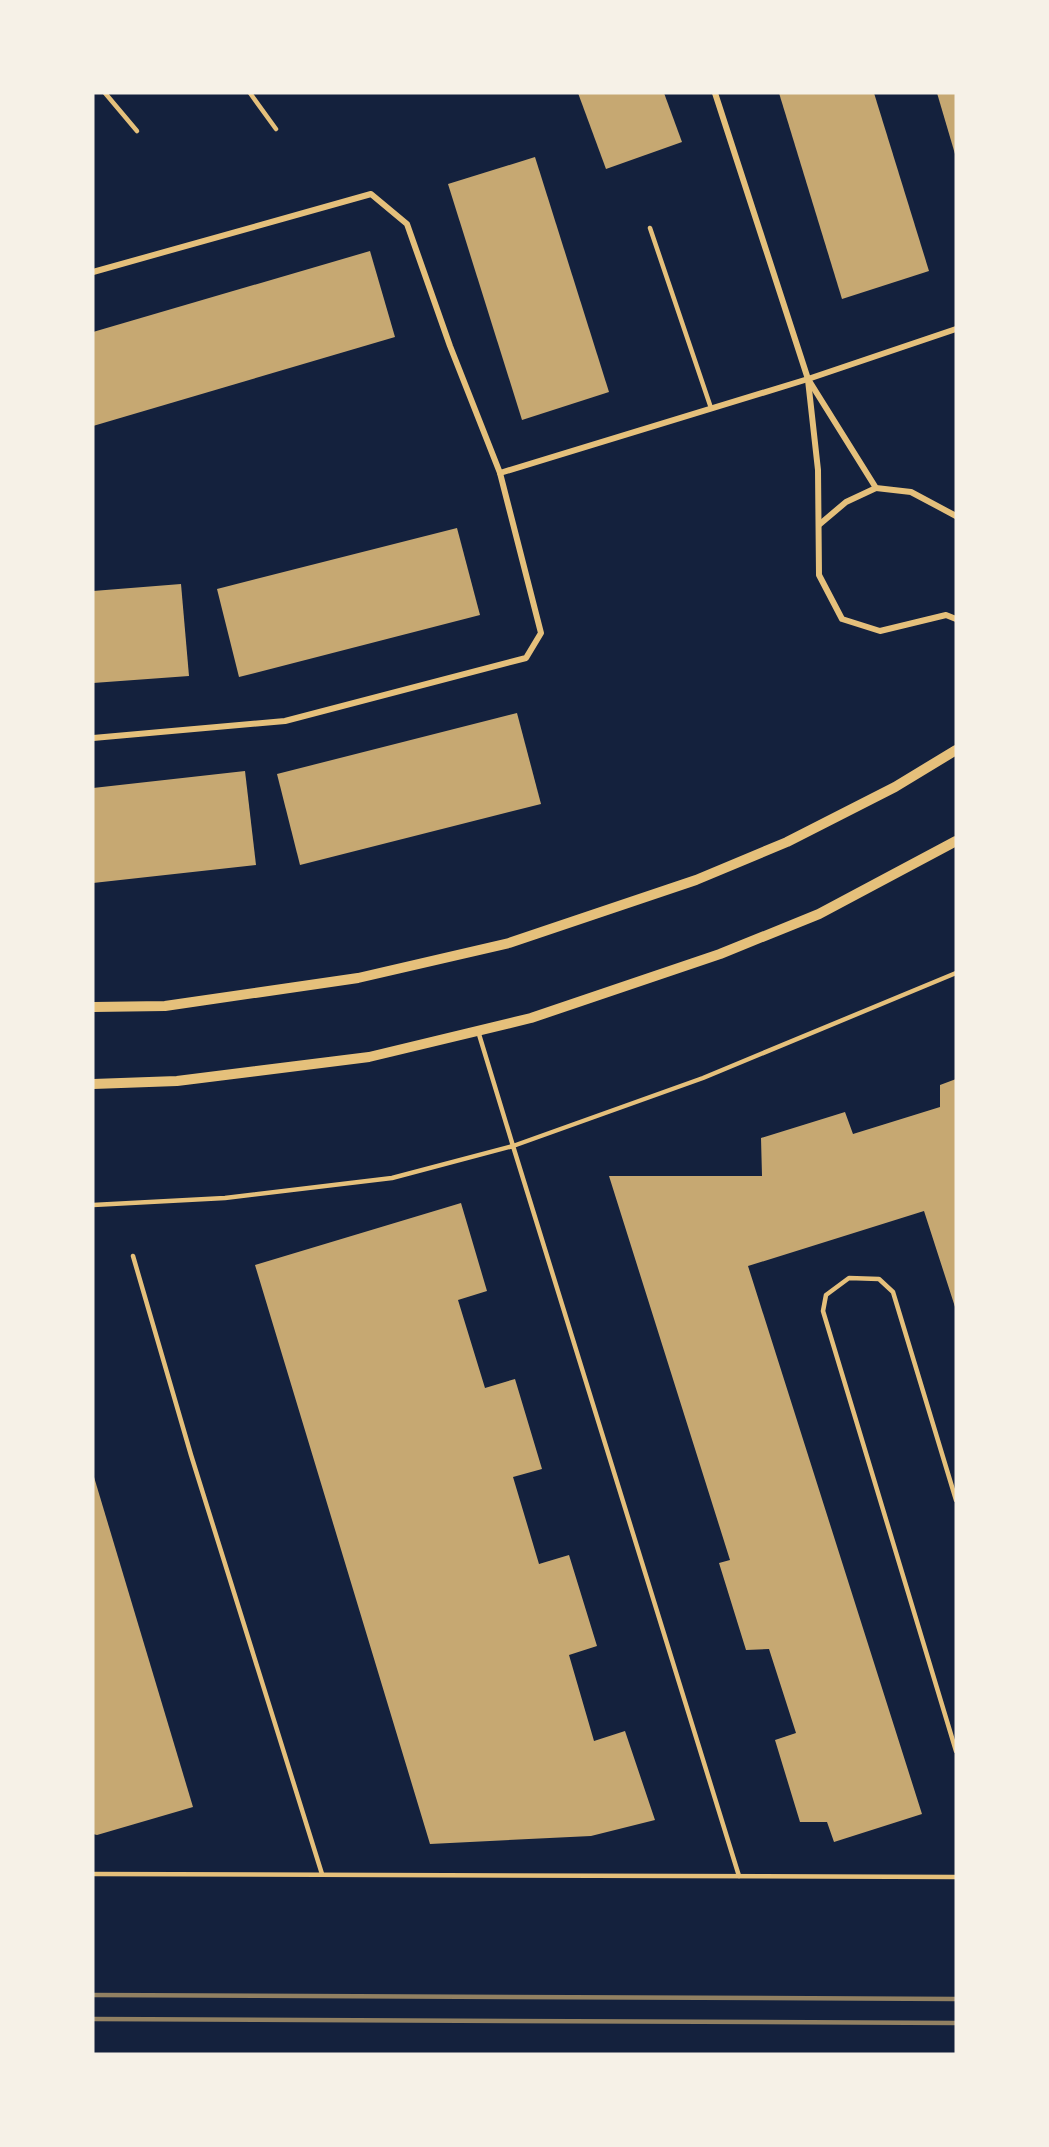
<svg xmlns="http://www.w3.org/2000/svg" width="1049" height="2147" viewBox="0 0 1049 2147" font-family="Manrope,sans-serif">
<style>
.building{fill:#c6a872}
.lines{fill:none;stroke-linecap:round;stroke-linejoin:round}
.service{stroke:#e5c07b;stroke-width:4.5}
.minor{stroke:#e5c07b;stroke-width:6}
.tertiary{stroke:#e5c07b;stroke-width:10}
.rail{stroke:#918062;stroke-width:4.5}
</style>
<rect width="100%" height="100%" fill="#14213d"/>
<g class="building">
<path d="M578,93H664L682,142L606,169Z"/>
<path d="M779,93H874L929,271L842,299Z"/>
<path d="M937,93H956V154H955Z"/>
<path d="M535,157L609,392L522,420L448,184Z"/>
<path d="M370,251L395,337L93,426V332Z"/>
<path d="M457,528L480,615L239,677L217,589Z"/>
<path d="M181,584L189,676L93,683V591Z"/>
<path d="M517,713L541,804L300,865L277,774Z"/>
<path d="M245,771L256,865L93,883V788Z"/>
<path d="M956,1079V1310L924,1211L748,1266L922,1814L834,1842L827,1822H800L775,1740L796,1733L769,1649L746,1650L719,1563L730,1560L609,1176H762L761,1138L845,1112L853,1134L940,1107V1085Z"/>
<path d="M461,1203L487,1291L458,1300L485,1388L515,1379L542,1469L513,1477L539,1564L569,1555L597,1646L569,1655L594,1741L625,1731L655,1820L591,1836L430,1844L255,1265Z"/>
<path d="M94,1477L193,1807L97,1835L93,1834Z"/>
</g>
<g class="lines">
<g class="service">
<path d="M105,93L137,131"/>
<path d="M250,93L276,129"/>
<path d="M650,228L711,408"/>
<path d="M478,1031L513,1146L703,1078L956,973"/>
<path d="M93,1205L225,1198L392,1178L513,1146L739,1876"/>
<path d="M133,1256L191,1455L322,1874"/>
<path d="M956,1500L893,1292L879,1279L849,1278L826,1295L823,1311L956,1751"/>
<path d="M93,1874L956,1877"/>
</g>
<g class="minor">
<path d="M715,93L808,379L876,488L911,492L956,516"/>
<path d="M93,272L371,194L407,224L450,346L500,473L541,633L526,658L285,721L93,738"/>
<path d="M808,380L818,470L819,575L842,619L880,631L946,615L956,619"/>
<path d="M500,473L808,379L956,329"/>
<path d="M820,524L846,502L876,488"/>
</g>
<g class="tertiary">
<path d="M93,1007L165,1006L358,978L509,943L696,880L787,842L895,787L956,750"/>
<path d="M93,1084L177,1081L369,1057L531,1018L720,954L819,914L956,841"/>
</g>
<g class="rail">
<path d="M93,1995L956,1999"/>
<path d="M93,2019L956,2023"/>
</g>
</g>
<rect width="1049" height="2147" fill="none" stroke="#f6f1e7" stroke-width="189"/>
</svg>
